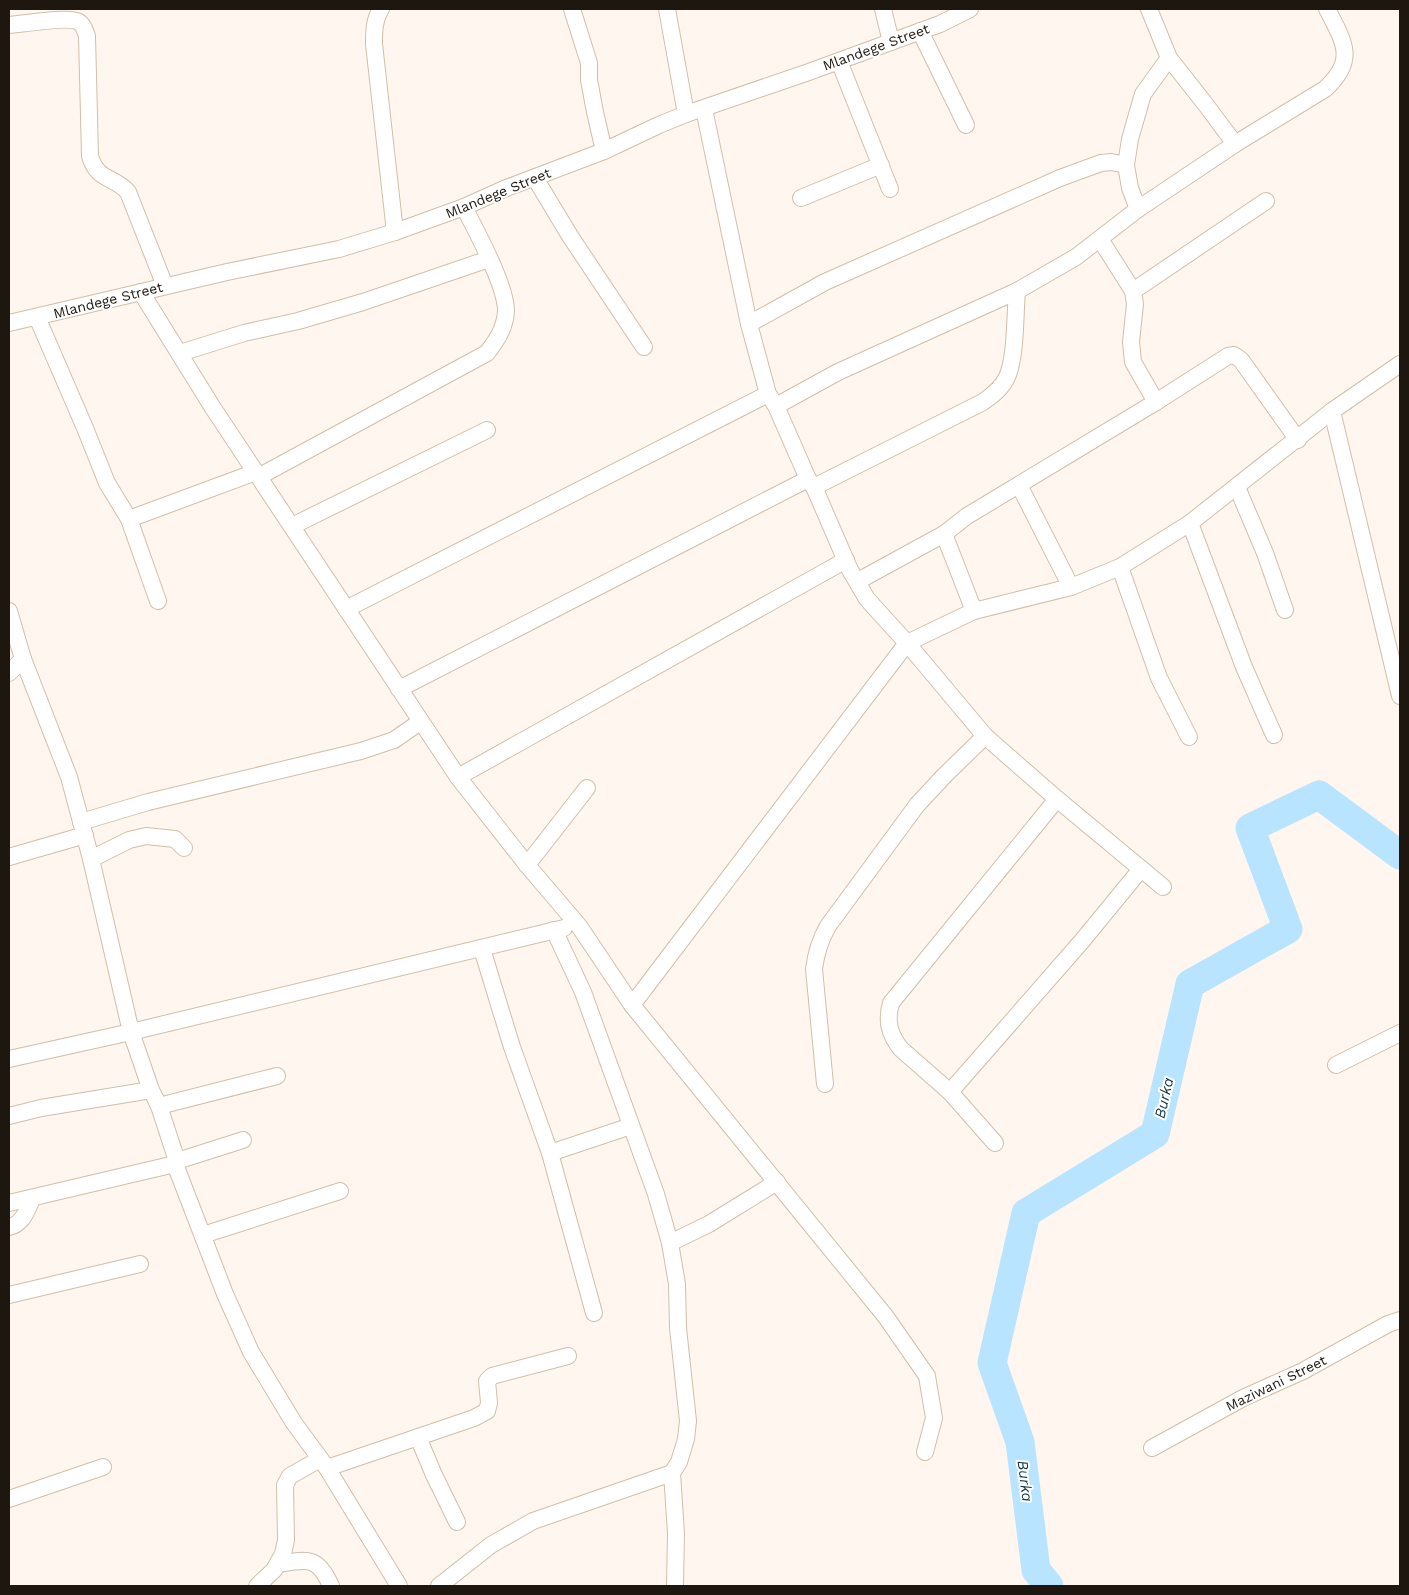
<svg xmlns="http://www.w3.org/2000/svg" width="1409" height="1595" viewBox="0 0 1409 1595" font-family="'Work Sans',sans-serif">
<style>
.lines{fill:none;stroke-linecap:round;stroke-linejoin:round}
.river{stroke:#b8e4ff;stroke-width:29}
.minor-casing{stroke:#d0bea9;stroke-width:18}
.minor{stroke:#fff;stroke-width:16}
.labels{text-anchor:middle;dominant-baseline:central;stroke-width:4;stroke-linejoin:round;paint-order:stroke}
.street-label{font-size:14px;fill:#1d170f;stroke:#fff}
.water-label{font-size:15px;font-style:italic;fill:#123547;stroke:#fff}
</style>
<rect width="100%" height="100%" fill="#fff7ef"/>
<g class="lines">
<path class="river" d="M1049,1586L1036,1570L1020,1442L992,1363L1026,1213L1155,1134L1190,984L1288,929L1250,828L1319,795L1400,855"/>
<defs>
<g id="minor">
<path d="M381,9C374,20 374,31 374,44L395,232"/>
<path d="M572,9L589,63V80L595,112L604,151"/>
<path d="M667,9L686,114"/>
<path d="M883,9L891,42"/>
<path d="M1149,9L1169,58L1206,105L1235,144"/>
<path d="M9,25C22,24 70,16 79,22C84,25 85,31 87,36L90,156C97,181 114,176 128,192L165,286"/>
<path d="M920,31L966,125"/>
<path d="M839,61L890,189"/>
<path d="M704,109L749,324L768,394L776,406L808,479L814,487L850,570L867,599L907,643L985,736L1057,799L1163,887"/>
<path d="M535,178L570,236L644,347"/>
<path d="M801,198L881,165"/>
<path d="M1138,209L1130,188L1126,165L1130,139L1143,94L1169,58"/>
<path d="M1100,239L1133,291L1135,304L1131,342L1133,362L1156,402"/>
<path d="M1133,291L1266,201"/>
<path d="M141,292L213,408L458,777L527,865L579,926L632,1005L886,1317L927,1376L934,1418L925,1452"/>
<path d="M37,317L85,428L107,483L129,519L158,601"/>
<path d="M9,323L227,272L339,249L395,232L464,207L504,189L604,151L659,125L686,114L806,73L940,24L970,9"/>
<path d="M749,324L825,282L1060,178L1101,163L1111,162L1126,165"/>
<path d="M180,353L244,333L298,321L363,302L489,259"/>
<path d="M776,406L838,372L1017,291L1076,257L1138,209L1235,144L1325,89C1357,60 1344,42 1327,9"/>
<path d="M1332,411L1400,696"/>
<path d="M260,476L487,353C497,340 505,328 506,311C506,285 476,231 464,207"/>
<path d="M1019,485L1071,587"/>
<path d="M814,487L983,402C993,395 1002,388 1007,377C1016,358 1015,313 1017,291"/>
<path d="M1237,487L1265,553L1285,610"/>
<path d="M129,519L256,472"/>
<path d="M1190,523L1244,667L1274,735"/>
<path d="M292,526L487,430"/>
<path d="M944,534L974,611"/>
<path d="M1120,567L1159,678L1189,737"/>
<path d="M858,581L944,534L967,516L1156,402L1228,356L1234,355L1241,360L1298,440"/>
<path d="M346,609L768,394"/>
<path d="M9,611L23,659L69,777L91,859L131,1032L151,1090L159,1106L177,1161L175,1164L225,1294L251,1352L294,1423L327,1468L399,1586"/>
<path d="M9,673L23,659"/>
<path d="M399,689L808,479"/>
<path d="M458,777L846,560"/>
<path d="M81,822L148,802L361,751L394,740L420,722"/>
<path d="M9,857L85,835"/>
<path d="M91,859L129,840L146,836L175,839L184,848"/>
<path d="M527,865L587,788"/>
<path d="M554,930L583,992L656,1194L670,1243L677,1284L678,1328L688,1421L686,1439L679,1462L672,1473L676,1533L675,1586"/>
<path d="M482,949L512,1047L550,1153L594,1313"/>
<path d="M632,1005L907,643L974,611L1071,587L1120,567L1190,523L1332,411L1400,364"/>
<path d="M9,1059L131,1032L564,928"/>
<path d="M1336,1065L1400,1033"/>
<path d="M825,1084L814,969C816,953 820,940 828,926L917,805L944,776L985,736"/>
<path d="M950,1092L1082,941L1141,869"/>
<path d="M159,1106L277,1076"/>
<path d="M9,1116L41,1108L151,1090"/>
<path d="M995,1143L950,1092L901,1049C889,1034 886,1021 891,1003L1057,799"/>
<path d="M550,1153L631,1126"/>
<path d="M177,1161L243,1140"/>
<path d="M9,1203L175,1164"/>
<path d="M9,1227C23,1224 27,1210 32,1199"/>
<path d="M203,1235L340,1191"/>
<path d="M670,1243L709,1224L777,1182"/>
<path d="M9,1295L140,1264"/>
<path d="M418,1437L434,1475L457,1522"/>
<path d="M1152,1448L1243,1398L1303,1371L1388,1324L1400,1320"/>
<path d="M327,1468L474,1418L487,1411L489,1403L487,1381L492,1376L568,1356"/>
<path d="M9,1499L103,1467"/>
<path d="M279,1564C308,1559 318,1556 331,1586"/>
<path d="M257,1586L274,1570L283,1554L286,1540L285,1485L290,1476L320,1459"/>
<path d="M439,1586L491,1545L533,1521L672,1473"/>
</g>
</defs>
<use href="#minor" class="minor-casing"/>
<use href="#minor" class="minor"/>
</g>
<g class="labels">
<g class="street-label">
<text transform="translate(876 47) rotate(-20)">Mlandege Street</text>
<text transform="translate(498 193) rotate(-22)">Mlandege Street</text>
<text transform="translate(108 300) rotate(-14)">Mlandege Street</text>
<text transform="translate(1276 1383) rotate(-26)">Maziwani Street</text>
</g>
<g class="water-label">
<text transform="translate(1164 1098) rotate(-77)">Burka</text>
<text transform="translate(1025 1481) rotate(83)">Burka</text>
</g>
</g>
<rect width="1409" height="1595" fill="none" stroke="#1d170f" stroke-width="20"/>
</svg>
